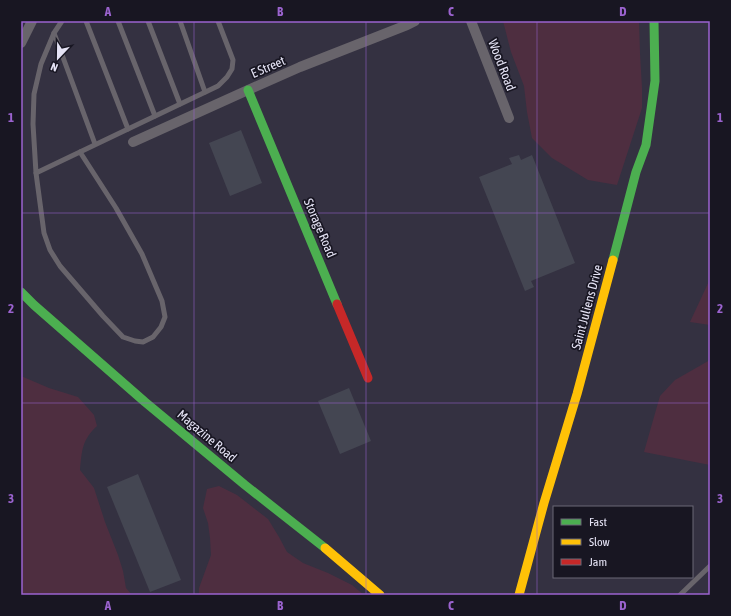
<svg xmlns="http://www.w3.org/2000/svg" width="731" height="616" viewBox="0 0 731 616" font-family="'Asap Condensed',sans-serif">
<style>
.green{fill:#4e2e40}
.building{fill:#444652}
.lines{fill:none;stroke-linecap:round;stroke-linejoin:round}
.lane{stroke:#68646b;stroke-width:5}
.street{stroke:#68646b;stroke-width:10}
.fast{stroke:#4caf50;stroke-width:9}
.slow{stroke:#ffc107;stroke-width:9}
.jam{stroke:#c62828;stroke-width:9}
.grid{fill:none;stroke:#9b63cf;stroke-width:1;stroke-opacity:0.55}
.labels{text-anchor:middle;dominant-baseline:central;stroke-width:3.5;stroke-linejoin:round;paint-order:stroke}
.street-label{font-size:13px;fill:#e5e3f5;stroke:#181622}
.neatline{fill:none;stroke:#9b63cf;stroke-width:1.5}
.grid-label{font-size:13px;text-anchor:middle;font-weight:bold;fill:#9b63cf}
</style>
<rect width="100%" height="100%" fill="#343141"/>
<g class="green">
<path d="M503,21H639L640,53L642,88V108L617,185L588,180L552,158L532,138L527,112L524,86L511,52Z"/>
<path d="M710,279V325L690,322Z"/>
<path d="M710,360V465L644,452L660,396L675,380Z"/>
<path d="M21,376L49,388L78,397L94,415L97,426C82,440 82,450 80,470L94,488L105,522L118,555L123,571L126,588L132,595H21Z"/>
<path d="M219,486L237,495L268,519L279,537L287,552L303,563L328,573L352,585L364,595H199V588L211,555L210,538L208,523L203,508L207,489Z"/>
</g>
<g class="building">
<path d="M241,130L262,183L230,196L209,143Z"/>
<path d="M519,155L521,160L532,155L575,263L531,281L534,287L525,291L479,177L512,164L509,158Z"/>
<path d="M349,388L371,441L340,454L318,401Z"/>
<path d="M138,474L181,580L150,592L107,487Z"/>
</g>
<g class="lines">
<g class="lane">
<path d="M62,21L54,33L41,64L34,94L33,124L36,173L218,86L227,77L232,69L233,60L218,21"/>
<path d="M86,21L128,129"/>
<path d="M118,21L155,116"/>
<path d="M148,21L180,104"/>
<path d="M180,21L205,92"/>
<path d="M54,33L95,144"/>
<path d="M36,173L44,233L50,250L60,266L103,316L123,337L135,341L143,342L153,337L161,327L165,317L162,301L142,254L116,208L80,152"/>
<path d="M680,595L710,566"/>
</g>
<g class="street">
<path d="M471,21L509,118"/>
<path d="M21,43L32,21"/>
<path d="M133,142L248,90L300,67L407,25L415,21"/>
</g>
<g class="fast">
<path d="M248,90L337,304"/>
<path d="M613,260L636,172L646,145L655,81L654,21"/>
<path d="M21,292L34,305L145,402L245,485L325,548"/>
</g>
<g class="slow">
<path d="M325,548L380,595"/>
<path d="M519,595L544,503L577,394L613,260"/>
</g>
<path class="jam" d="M337,304L368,378"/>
</g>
<path class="grid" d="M194,21V595M366,21V595M537,21V595M21,213H710M21,403H710"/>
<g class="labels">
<g class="street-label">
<text transform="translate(502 65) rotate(69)">Wood Road</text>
<text transform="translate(268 67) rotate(-23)">E Street</text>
<text transform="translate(320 228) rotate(67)">Storage Road</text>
<text transform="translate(587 307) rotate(-75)">Saint Juliens Drive</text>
<text transform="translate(207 436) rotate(40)">Magazine Road</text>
</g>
</g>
<rect width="731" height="616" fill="none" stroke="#181622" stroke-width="44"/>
<rect x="553" y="506" width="140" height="72" fill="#181622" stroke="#6a6876"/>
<rect x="561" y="519" width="20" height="6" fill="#4caf50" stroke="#6a6876"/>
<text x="589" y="526" font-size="12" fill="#e5e3f5">Fast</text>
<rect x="561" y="539" width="20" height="6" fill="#ffc107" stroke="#6a6876"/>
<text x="589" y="546" font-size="12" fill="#e5e3f5">Slow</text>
<rect x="561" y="559" width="20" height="6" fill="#c62828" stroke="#6a6876"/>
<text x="589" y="566" font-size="12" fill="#e5e3f5">Jam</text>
<g transform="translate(58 58) rotate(202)" stroke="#181622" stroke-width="3" paint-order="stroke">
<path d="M0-3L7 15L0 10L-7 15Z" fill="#e5e3f5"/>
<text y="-6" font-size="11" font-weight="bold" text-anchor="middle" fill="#e5e3f5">N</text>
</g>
<rect x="22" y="22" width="687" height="572" class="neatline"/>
<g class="grid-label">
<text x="108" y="16">A</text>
<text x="280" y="16">B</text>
<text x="451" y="16">C</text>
<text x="623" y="16">D</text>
<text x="11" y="122">1</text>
<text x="720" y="122">1</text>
<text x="11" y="313">2</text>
<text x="720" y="313">2</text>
<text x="11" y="503">3</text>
<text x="720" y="503">3</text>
<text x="108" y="610">A</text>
<text x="280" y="610">B</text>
<text x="451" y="610">C</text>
<text x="623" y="610">D</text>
</g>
</svg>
